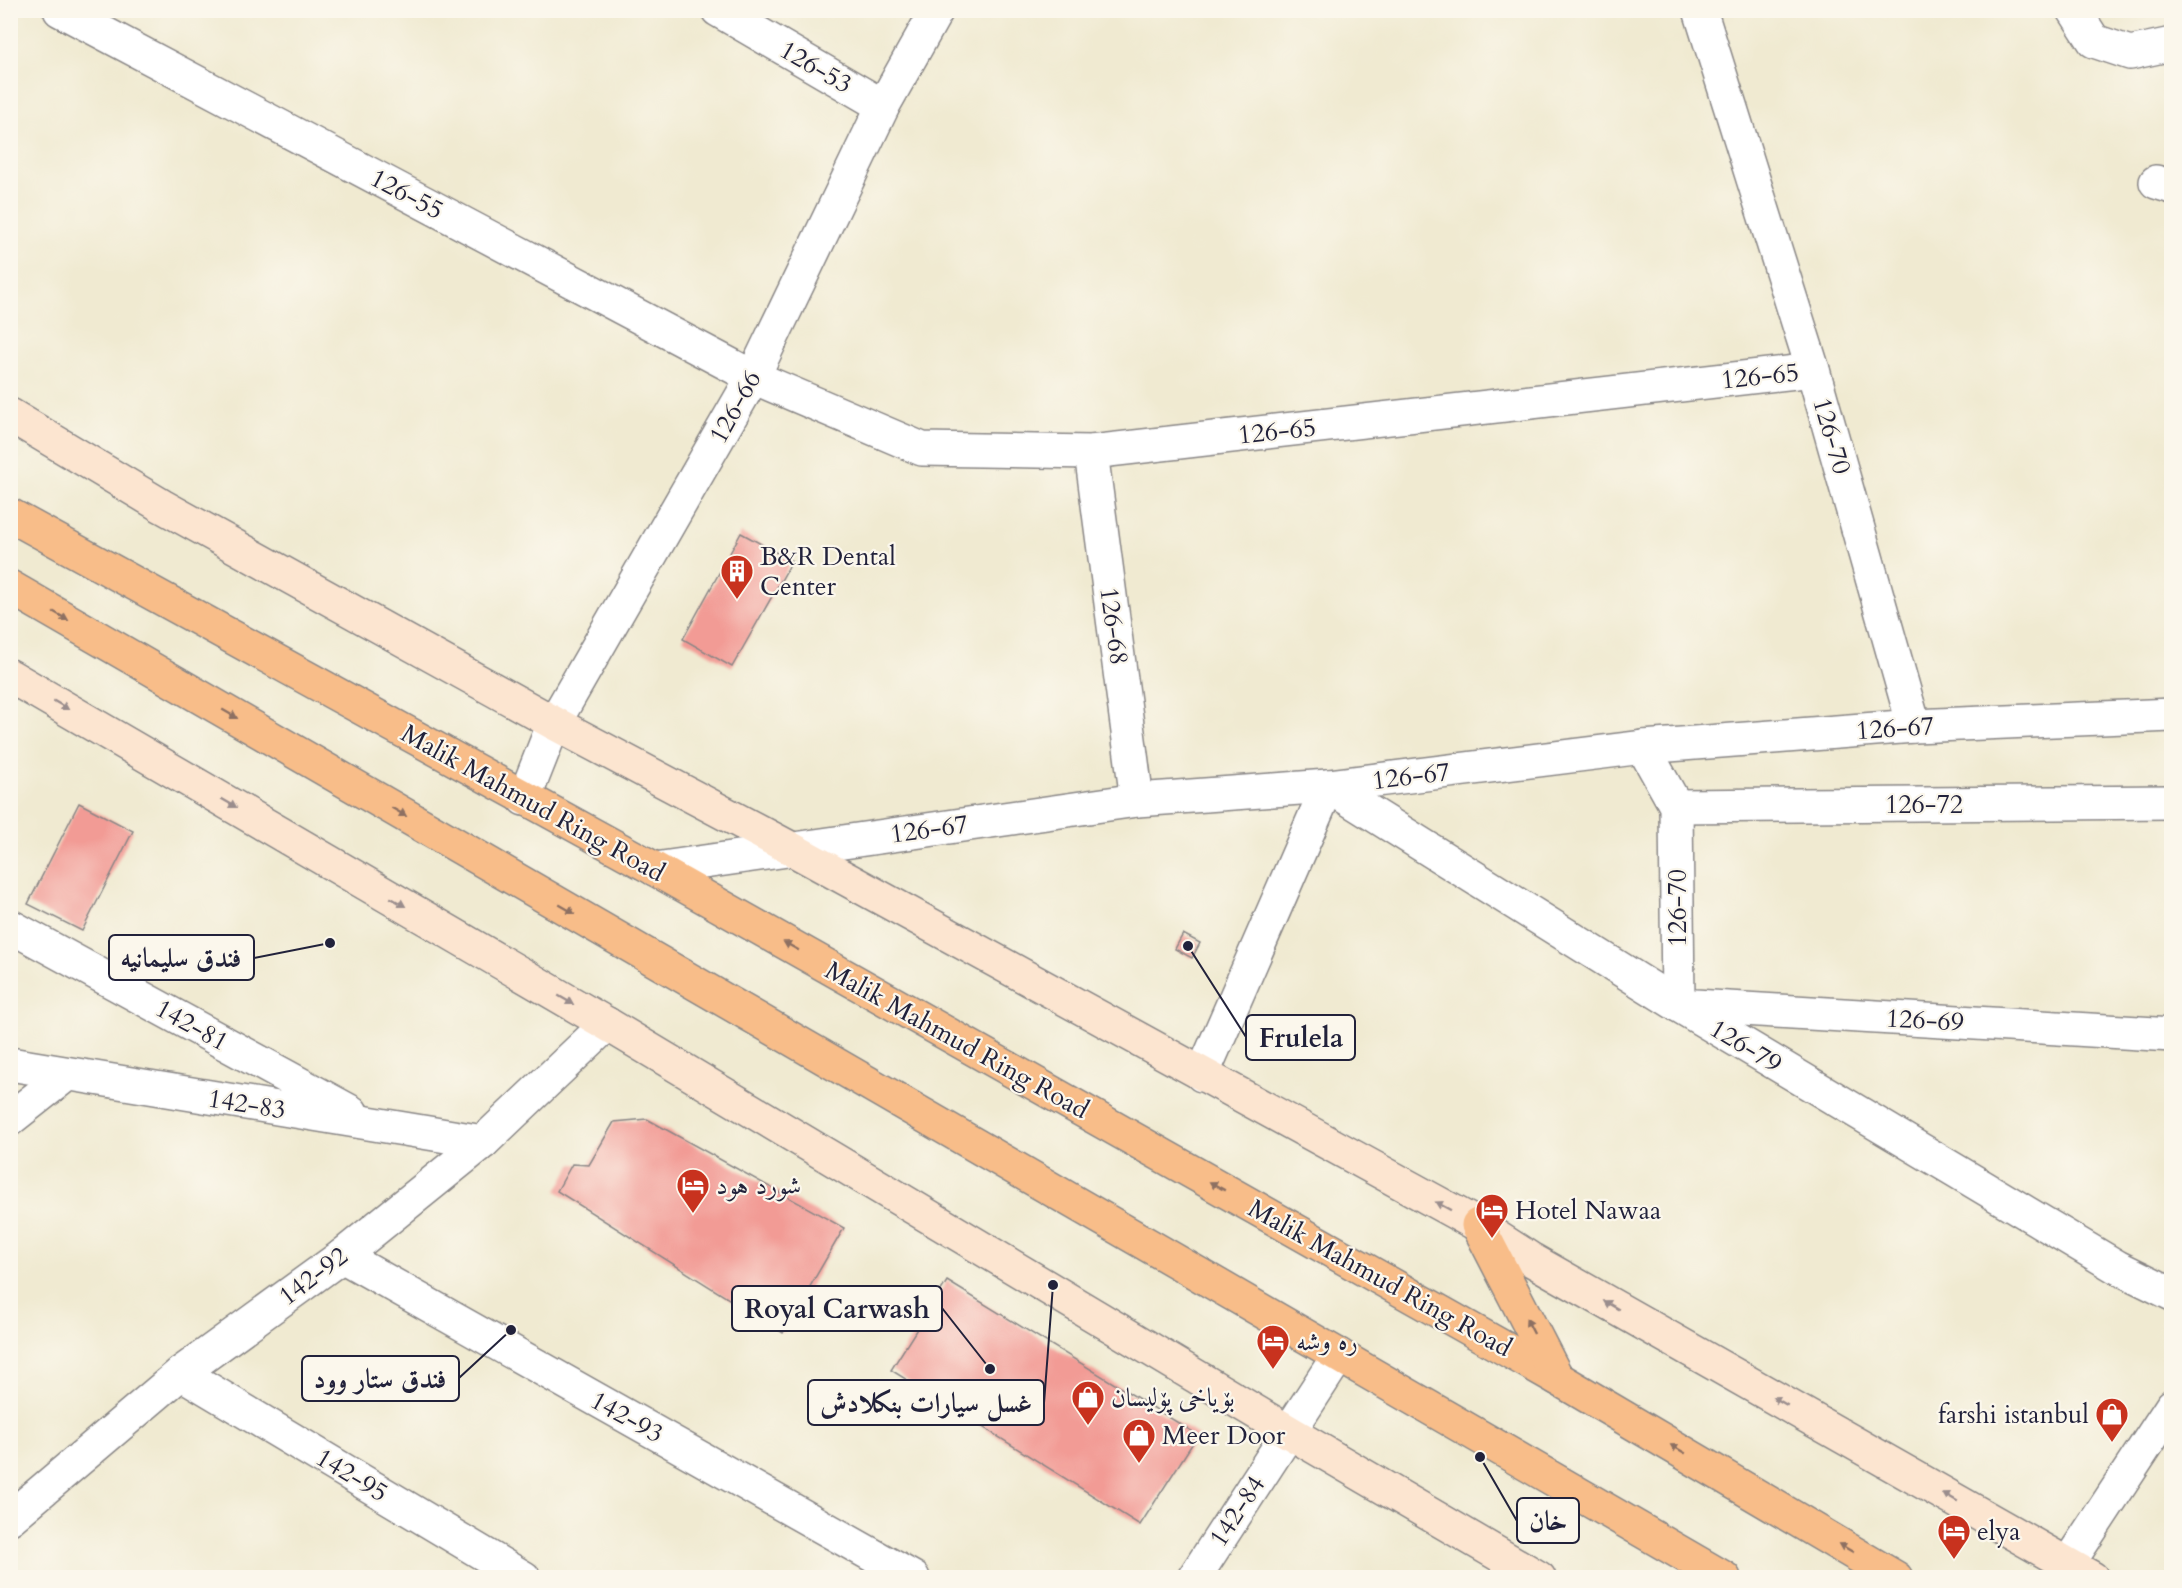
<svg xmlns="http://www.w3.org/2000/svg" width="2182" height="1588" viewBox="0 0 2182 1588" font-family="Cardo,Amiri,serif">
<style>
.building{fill:#f29b95}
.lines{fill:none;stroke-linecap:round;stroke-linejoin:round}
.street-casing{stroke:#898686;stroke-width:36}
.secondary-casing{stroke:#898686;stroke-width:36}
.highway-casing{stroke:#898686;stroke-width:36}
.street{stroke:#fff;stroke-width:33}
.secondary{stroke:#fce5d0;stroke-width:33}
.highway{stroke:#f8bd89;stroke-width:33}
.oneway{fill:#8d7062}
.oneway2{fill:#9a8d8d}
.labels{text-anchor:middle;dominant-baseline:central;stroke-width:4.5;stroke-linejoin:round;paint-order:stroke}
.street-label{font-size:26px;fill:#22223b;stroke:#fbf7ec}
.poi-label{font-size:26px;fill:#22223b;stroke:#fbf7ec;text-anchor:start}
.leader{fill:none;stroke:#22223b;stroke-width:2}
.callout-dot{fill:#22223b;stroke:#fbf7ec;stroke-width:2}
.callout{fill:#fbf7ec;stroke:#22223b;stroke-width:2}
.callout-label{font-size:27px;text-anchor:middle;font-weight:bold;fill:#22223b}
</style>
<rect width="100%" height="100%" fill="#fbf7ec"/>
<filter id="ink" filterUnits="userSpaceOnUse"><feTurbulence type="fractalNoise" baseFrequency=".0167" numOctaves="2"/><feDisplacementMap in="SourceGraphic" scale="12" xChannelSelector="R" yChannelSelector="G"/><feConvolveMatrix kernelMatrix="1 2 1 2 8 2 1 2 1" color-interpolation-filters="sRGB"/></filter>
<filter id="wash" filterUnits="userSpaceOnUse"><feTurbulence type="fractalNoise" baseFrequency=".008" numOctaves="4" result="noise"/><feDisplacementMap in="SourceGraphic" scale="24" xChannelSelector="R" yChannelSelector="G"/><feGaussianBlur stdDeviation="1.35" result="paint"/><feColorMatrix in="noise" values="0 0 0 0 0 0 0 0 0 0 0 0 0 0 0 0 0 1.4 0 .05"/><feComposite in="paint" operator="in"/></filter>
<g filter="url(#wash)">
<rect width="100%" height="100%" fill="#f0ead1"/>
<g id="blocks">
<g class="building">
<path d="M741,533L792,561L732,667L683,639Z"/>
<path d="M79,803L133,831L82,931L28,904Z"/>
<path d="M1183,934L1200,943L1192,958L1175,949Z"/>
<path d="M647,1119L844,1228L783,1333L557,1191L572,1164L589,1165L614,1122Z"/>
<path d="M947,1281L1198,1435L1140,1525L891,1370Z"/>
</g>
</g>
</g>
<g filter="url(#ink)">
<use href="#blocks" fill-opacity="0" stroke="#898686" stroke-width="1.5"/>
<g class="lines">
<defs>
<g id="street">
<path d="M60,10L753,377L922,449L1091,452L1813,370"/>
<path d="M718,10L883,106"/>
<path d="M1700,10L1813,370L1914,726"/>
<path d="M2074,10L2094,41L2130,53L2172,44"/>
<path d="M2156,182L2172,187"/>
<path d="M1091,452L1137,800"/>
<path d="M1643,747L1676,806L1678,1005L2172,1035"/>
<path d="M524,799L554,723L753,377L883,106L937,10"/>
<path d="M1676,806L2172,802"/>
<path d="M655,869L1137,800L1328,786L1643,747L1914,726L2172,715"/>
<path d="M10,926L351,1112"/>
<path d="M10,1064L483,1142"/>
<path d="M1202,1075L1328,786L1678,1005L2117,1267L2172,1294"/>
<path d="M10,1119L67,1074"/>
<path d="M342,1256L913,1578"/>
<path d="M181,1373L524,1578"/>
<path d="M10,1518L181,1373L342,1256L483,1142L607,1024"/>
<path d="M2068,1564L2172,1406"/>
<path d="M1194,1578L1339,1355"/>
</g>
<g id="secondary">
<path d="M10,415L162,506L554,723L790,848L1478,1225L1532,1260L2092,1578"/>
<path d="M10,676L607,1024L1289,1432L1539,1578"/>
</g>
<g id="highway">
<path d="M10,515L655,869L1557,1378L1896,1578"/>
<path d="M10,587L1724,1578"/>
<path d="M1478,1225L1557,1378"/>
</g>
</defs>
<use href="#street" class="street-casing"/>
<use href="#secondary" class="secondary-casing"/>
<use href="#highway" class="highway-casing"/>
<use href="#street" class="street"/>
<use href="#secondary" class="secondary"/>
<use href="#highway" class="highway"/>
</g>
<defs><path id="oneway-solid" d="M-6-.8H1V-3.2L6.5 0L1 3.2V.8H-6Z" transform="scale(1.5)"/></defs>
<g class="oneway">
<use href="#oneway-solid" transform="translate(61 616) rotate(30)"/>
<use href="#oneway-solid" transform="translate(230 714) rotate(30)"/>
<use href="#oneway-solid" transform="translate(399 812) rotate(30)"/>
<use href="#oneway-solid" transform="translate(567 909) rotate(30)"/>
<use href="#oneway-solid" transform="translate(791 946) rotate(-151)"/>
<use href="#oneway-solid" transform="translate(1217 1186) rotate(-151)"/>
<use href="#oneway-solid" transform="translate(1530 1326) rotate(-117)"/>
<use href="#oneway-solid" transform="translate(1678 1449) rotate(-150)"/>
<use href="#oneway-solid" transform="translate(1846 1548) rotate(-150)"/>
</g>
<g class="oneway2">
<use href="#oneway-solid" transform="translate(61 705) rotate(30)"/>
<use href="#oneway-solid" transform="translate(229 803) rotate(30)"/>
<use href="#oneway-solid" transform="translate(398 902) rotate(30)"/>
<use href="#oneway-solid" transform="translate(566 1000) rotate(30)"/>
<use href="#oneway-solid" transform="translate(1443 1206) rotate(-152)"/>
<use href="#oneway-solid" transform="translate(1611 1305) rotate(-150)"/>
<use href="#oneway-solid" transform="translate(1780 1401) rotate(-150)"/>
<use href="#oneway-solid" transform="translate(1950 1497) rotate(-150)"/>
</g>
</g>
<defs>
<symbol id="building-pin" viewBox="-11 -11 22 30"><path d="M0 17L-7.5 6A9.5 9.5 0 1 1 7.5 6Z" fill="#c8321e" stroke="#fbf7ec"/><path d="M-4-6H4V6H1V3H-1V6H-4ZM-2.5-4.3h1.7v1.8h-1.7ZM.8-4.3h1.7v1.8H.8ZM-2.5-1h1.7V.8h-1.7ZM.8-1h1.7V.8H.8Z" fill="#fff"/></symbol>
<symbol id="hotel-pin" viewBox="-11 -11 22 30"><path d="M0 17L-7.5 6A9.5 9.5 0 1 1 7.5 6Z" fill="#c8321e" stroke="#fbf7ec"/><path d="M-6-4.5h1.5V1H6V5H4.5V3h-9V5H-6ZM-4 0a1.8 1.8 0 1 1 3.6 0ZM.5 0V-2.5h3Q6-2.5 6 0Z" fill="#fff"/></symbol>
<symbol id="shop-pin" viewBox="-11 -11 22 30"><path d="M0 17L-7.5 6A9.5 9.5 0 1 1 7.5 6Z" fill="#c8321e" stroke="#fbf7ec"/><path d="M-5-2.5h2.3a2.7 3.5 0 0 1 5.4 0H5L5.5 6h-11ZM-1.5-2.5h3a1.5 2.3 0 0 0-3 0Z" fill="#fff"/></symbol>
</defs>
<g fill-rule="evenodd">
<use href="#building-pin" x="718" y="552" width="38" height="52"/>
<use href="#hotel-pin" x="674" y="1166" width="38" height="52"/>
<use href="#hotel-pin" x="1473" y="1191" width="38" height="52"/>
<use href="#hotel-pin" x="1254" y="1322" width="38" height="52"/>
<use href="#shop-pin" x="1069" y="1378" width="38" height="52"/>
<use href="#shop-pin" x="2093" y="1395" width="38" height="52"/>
<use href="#shop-pin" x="1120" y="1416" width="38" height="52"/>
<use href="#hotel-pin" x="1935" y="1512" width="38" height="52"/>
</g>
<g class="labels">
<g class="street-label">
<text transform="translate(816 67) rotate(30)">126-53</text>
<text transform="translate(407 194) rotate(28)">126-55</text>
<text transform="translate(1760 376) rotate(-6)">126-65</text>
<text transform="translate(735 407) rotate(-61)">126-66</text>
<text transform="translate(1277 431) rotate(-6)">126-65</text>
<text transform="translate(1832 436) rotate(74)">126-70</text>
<text transform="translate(1114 626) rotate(82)">126-68</text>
<text transform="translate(1895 728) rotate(-4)">126-67</text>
<text transform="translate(1411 776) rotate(-7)">126-67</text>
<text transform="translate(533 803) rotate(29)">Malik Mahmud Ring Road</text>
<text x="1924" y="804">126-72</text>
<text transform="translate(929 829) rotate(-8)">126-67</text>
<text transform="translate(1677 908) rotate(-90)">126-70</text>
<text transform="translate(1925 1020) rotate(3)">126-69</text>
<text transform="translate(192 1025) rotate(29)">142-81</text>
<text transform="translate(957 1040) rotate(29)">Malik Mahmud Ring Road</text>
<text transform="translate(1746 1046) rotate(31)">126-79</text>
<text transform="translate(247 1104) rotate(9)">142-83</text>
<text transform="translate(313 1276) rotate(-37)">142-92</text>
<text transform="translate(1380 1278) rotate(29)">Malik Mahmud Ring Road</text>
<text transform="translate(627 1417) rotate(29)">142-93</text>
<text transform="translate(352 1475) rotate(31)">142-95</text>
<text transform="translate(1237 1511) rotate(-57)">142-84</text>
</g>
<g class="poi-label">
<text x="760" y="556">B&amp;R Dental<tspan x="760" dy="30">Center</tspan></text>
<text x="716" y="1185">شورد هود</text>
<text x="1515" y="1210">Hotel Nawaa</text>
<text x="1296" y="1341">ره وشه</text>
<text x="1111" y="1397">بۆیاخی پۆلیسان</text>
<text x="2089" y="1414" text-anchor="end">farshi istanbul</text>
<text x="1162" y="1435">Meer Door</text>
<text x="1977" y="1531">elya</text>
</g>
</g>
<path class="leader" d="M330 943L254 958M1188 946L1246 1037M990 1369L942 1308M511 1330L459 1378M1053 1285L1044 1403M1480 1457L1517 1521"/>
<g class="callout-dot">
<circle cx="330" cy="943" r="6"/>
<circle cx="1188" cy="946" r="6"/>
<circle cx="990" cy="1369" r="6"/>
<circle cx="511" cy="1330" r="6"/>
<circle cx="1053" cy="1285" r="6"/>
<circle cx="1480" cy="1457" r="6"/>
</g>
<g class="callout">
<rect x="109" y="935" width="145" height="45" rx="6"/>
<rect x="1246" y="1015" width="109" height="45" rx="6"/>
<rect x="732" y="1286" width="210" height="45" rx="6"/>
<rect x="302" y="1356" width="157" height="45" rx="6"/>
<rect x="808" y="1380" width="236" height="45" rx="6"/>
<rect x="1517" y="1498" width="62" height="45" rx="6"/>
</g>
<g class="callout-label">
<text x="181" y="967">فندق سليمانيه</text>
<text x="1301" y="1047">Frulela</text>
<text x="837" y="1318">Royal Carwash</text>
<text x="380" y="1388">فندق ستار وود</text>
<text x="926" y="1412">غسل سيارات بنكلادش</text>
<text x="1548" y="1530">خان</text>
</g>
<rect width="2182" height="1588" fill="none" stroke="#fbf7ec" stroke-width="36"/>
</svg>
